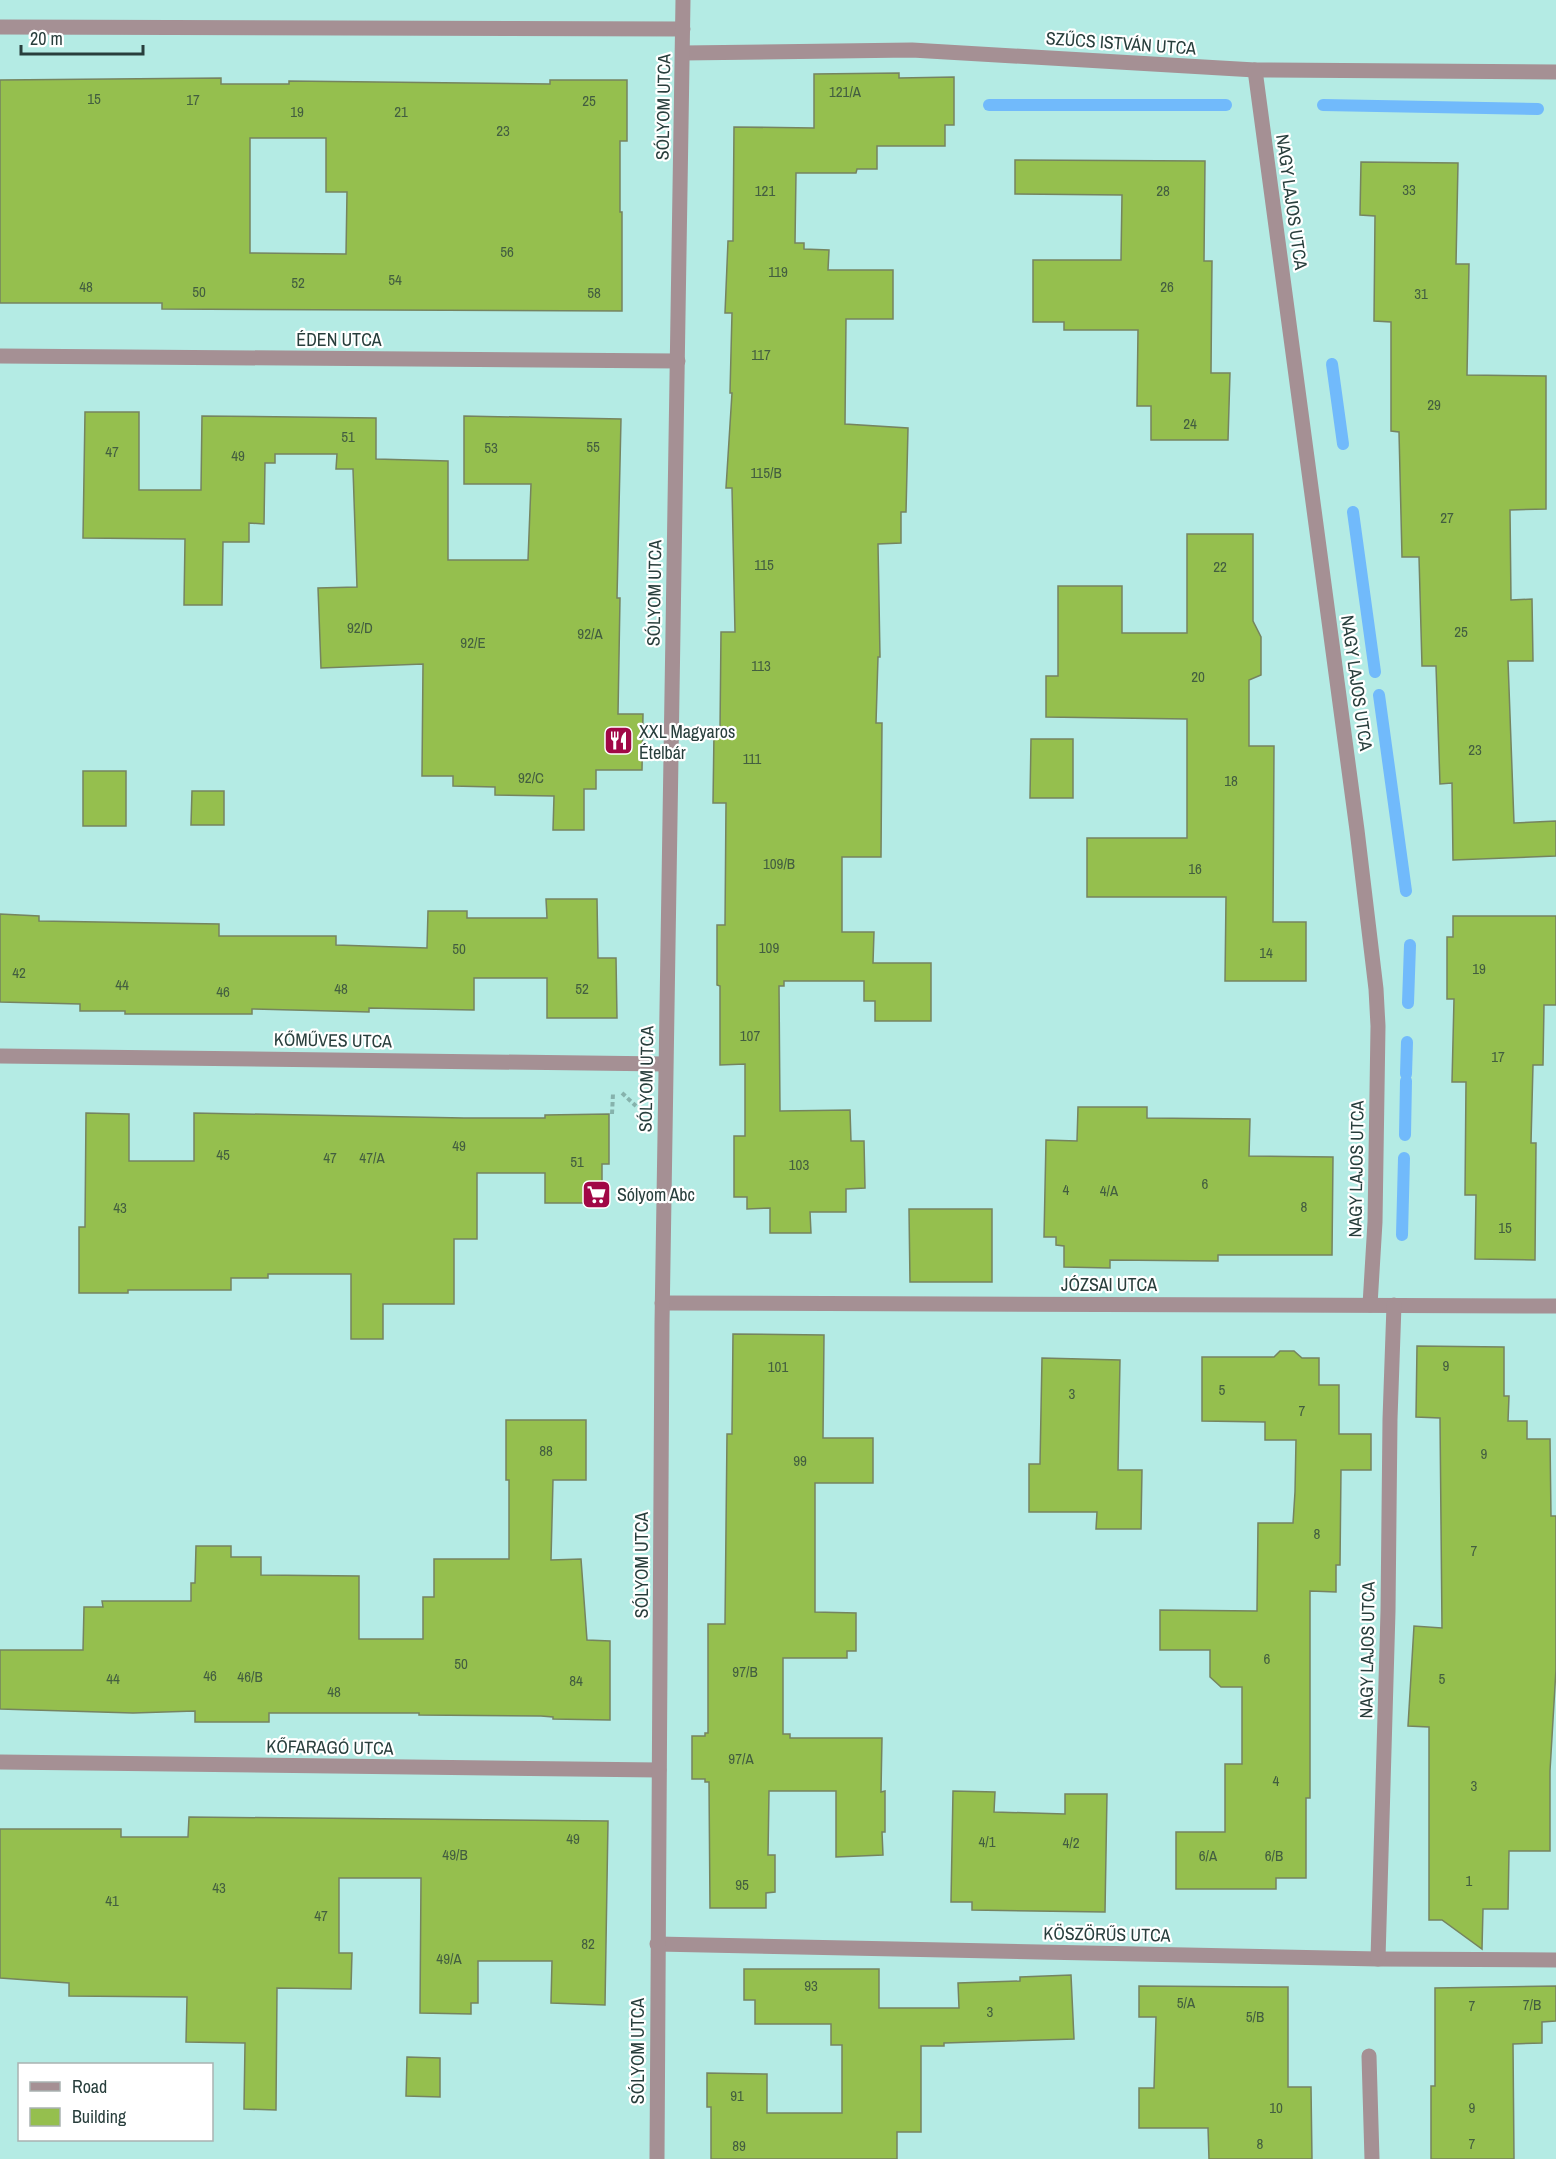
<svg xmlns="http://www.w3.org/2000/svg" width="1556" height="2159" viewBox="0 0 1556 2159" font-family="'Archivo Narrow',sans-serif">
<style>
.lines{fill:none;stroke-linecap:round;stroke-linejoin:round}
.stream{stroke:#71bafb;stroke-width:12}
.building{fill:#95bf4e;stroke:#758460;stroke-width:1.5;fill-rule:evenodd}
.path{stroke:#86b2ac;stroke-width:4;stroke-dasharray:4.5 3;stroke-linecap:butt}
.minor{stroke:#a59094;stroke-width:15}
.labels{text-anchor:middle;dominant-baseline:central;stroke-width:4.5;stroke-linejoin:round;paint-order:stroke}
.number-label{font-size:15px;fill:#435e40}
.street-label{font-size:18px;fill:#283e3c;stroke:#fff}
.poi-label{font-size:18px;fill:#283e3c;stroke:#fff;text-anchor:start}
</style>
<rect width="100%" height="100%" fill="#b4ebe4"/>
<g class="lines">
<g class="stream">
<path d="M989,105H1226"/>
<path d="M1323,105L1538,109"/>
<path d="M1332,364L1343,444"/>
<path d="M1353,512L1375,672"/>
<path d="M1379,695L1406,891"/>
<path d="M1408,1003L1410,945"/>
<path d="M1406,1074L1407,1042"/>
<path d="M1405,1135L1406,1081"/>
<path d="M1402,1235L1404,1158"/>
</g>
</g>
<g class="building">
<path d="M899,73V78L954,77V125H945V146H877V169H857L856,173H796L795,243H804V249L829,250L828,270H893V319H846L845,424L908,428L906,512H901V543L878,544L880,657H878L876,723H882L881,857H842V932H874L873,963H931V1021H875V1001H864V981H784V986H779L780,1111L850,1110L851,1141H864L865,1188L846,1189V1212H810L811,1233H770V1208L747,1209V1197H734V1136H745V1064L720,1065V986L717,985V925H725L726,803H713L714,732H720L721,632H735L732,488H726L732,393H730L732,313H725L728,241H733L734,127L814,128V74Z"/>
<path d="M221,78V84H289V81L550,84V80H627V141H620V212H622V311L162,309V303H0V80ZM250,138H326V192H347L346,254L250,253Z"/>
<path d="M1015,160L1205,161L1204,261H1212L1211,373H1230L1228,440H1151V406H1137L1138,330H1064V322H1033V260H1121L1122,195L1015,194Z"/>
<path d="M1361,162L1458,163L1456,264H1469L1467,375L1546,376V509L1510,510L1511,600L1532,599L1533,661H1508L1514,823L1556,821V856L1453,860L1452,783L1440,784L1436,666H1422L1419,557H1402L1399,432L1391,431V322L1374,321L1375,216L1360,215Z"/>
<path d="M85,412H139V490H201L202,416L376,418V459L448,461V560H528L531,484H464V416L621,419L617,598H620L618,714H643L642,770H596V789H584V830H553L554,796L495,795V787L453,786V776H422L423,664L321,668L318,588L357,587L353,469H336L337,454H275V463H265L264,524L249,523V542H223L222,605H184L185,539L83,538Z"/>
<path d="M1187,534H1253V621L1261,637V675L1249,680V746H1274L1273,922H1306V981H1225L1226,897H1087V838H1187V719L1046,717V676H1058V586H1122V633H1187Z"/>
<path d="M1031,739H1073V798H1030Z"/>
<rect x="83" y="771" width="43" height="55"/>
<path d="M192,791H224V825H191Z"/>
<path d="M546,899H597L598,958H616L617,1018H547V978H474V1010L369,1008V1012L252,1009V1014H125V1011H80V1004L0,1002V914L39,916V921L219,924V936H336V945L427,948L428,911H467V918H547Z"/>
<path d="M1453,916H1556V1005H1544L1543,1065H1533L1531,1143H1536L1535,1260L1475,1259L1476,1195H1465L1466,1082H1452L1454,999H1447V937H1453Z"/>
<path d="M1078,1107H1147V1118L1250,1119L1249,1156L1333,1157L1332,1255H1218V1261L1110,1260V1268L1064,1267V1246L1056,1245V1237H1044L1046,1140L1077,1141Z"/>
<path d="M86,1113L129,1114V1161H194V1113L464,1118H545V1115L609,1114V1164H602V1203H545V1173H477V1239H454V1304H383V1339H351V1274H268V1278H231V1290H128V1293H79V1227H85Z"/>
<path d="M909,1209H992V1282H910Z"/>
<path d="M733,1334L824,1335L823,1438H873V1483H815V1612L856,1613V1651H847V1658H783V1734H790V1738H882L881,1792L885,1791V1832H882L883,1855L836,1857V1791H769L768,1855H775V1892L766,1893V1908H710L709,1782H705V1779H692V1736H705V1733H708V1624H725L727,1434H732Z"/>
<path d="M1417,1346L1504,1347V1396H1509L1508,1421H1527V1439H1550L1551,1516H1556V1669L1550,1771V1851H1509L1508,1909H1483L1482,1949L1442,1920H1429V1727L1408,1726L1414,1626L1442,1628L1440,1418L1416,1417Z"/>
<path d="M1280,1351H1294L1302,1358H1319V1385H1339V1434H1371V1470H1341L1340,1565H1336V1592L1310,1591V1798H1306V1878H1276V1889H1176V1832H1225V1764H1242V1687H1221L1210,1677V1650H1160V1610L1257,1611L1258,1523H1293L1295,1492L1296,1440H1265V1422L1202,1421V1357H1274Z"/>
<path d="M1042,1358L1120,1360L1118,1470H1142L1141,1529H1096L1097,1512H1029V1464H1040Z"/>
<path d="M506,1420H586V1480H553L551,1560L581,1559L587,1640L610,1641V1720L553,1719V1717L541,1716L419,1715V1713H269V1722H195V1711L133,1713L0,1709V1650H83L84,1607H103L102,1601H191V1583H195L196,1546H231V1557H261V1575L359,1576V1639H423V1597H434V1559H509V1480H506Z"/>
<path d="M953,1791L995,1792L994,1812L1065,1814V1794H1107L1105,1912L972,1910V1902H951Z"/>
<path d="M189,1817L608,1821L605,2005L551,2003L552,1961H478V2003H471V2014L420,2013L421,1878H339V1953H352L351,1989L277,1988L276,2110L244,2109L245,2043L186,2042L187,1997L69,1996V1983L0,1978V1829H121V1837H188Z"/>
<path d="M744,1969H879V2008H959L958,1983L1020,1981V1977L1071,1975L1074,2039L944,2043V2046H921V2132H897V2159H711V2107H707V2073L767,2074V2113H842V2045H831V2024H755V2000H744Z"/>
<path d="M1139,1986L1288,1987V2087H1311L1312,2159H1209L1208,2128H1139V2088H1154L1156,2017H1139Z"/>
<path d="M1556,1986V2021L1542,2022V2043L1513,2044L1514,2159H1431V2086H1435V1988Z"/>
<path d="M407,2057L440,2058V2097L406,2096Z"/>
</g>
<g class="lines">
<g class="path">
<path d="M622,1093L636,1106"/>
<path d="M612,1114L613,1094"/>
</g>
<g class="minor">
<path d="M0,27L683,29"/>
<path d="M683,53L912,50L1255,70L1556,72"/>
<path d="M1255,70L1357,830L1376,989L1378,1026L1375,1222L1370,1305"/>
<path d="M0,356L678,361"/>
<path d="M0,1056L665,1064"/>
<path d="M662,1303L1556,1306"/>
<path d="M0,1762L659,1770"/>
<path d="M657,1944L1378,1959L1556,1960"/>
<path d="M1378,1959L1388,1611L1390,1419L1394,1305"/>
<path d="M1369,2056L1372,2159"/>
<path d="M657,2159L662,1324L683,0"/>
</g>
</g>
<defs>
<symbol id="restaurant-square" viewBox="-11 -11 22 22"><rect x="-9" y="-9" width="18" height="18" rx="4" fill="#a10746" stroke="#fff"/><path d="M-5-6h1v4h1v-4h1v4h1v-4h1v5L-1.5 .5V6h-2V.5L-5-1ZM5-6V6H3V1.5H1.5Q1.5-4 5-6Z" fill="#fff"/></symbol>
<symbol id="supermarket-square" viewBox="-11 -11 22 22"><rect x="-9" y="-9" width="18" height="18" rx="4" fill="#a10746" stroke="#fff"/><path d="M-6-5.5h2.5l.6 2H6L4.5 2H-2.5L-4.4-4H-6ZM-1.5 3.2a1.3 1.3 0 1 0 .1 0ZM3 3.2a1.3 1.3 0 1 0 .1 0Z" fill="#fff"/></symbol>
</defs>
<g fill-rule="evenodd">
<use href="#restaurant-square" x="602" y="724" width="33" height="33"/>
<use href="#supermarket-square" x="580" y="1178" width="33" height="33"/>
</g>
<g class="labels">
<g class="number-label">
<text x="845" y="91">121/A</text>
<text x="94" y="98">15</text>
<text x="193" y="99">17</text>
<text x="589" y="100">25</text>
<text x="297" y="111">19</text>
<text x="401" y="111">21</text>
<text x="503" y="130">23</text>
<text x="1409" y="189">33</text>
<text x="765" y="190">121</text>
<text x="1163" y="190">28</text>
<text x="507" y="251">56</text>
<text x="778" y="271">119</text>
<text x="395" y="279">54</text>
<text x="298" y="282">52</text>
<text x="86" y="286">48</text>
<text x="1167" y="286">26</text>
<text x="199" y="291">50</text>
<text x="594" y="292">58</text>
<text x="1421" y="293">31</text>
<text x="761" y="354">117</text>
<text x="1434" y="404">29</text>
<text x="1190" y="423">24</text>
<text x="348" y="436">51</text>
<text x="593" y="446">55</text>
<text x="491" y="447">53</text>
<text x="112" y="451">47</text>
<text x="238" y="455">49</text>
<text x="766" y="472">115/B</text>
<text x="1447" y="517">27</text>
<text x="764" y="564">115</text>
<text x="1220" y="566">22</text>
<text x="360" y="627">92/D</text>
<text x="1461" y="631">25</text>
<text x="590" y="633">92/A</text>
<text x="473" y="642">92/E</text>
<text x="761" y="665">113</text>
<text x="1198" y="676">20</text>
<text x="1475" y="749">23</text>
<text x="752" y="758">111</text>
<text x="531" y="777">92/C</text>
<text x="1231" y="780">18</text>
<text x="779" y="863">109/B</text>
<text x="1195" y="868">16</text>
<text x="769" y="947">109</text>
<text x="459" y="948">50</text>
<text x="1266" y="952">14</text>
<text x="1479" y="968">19</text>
<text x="19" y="972">42</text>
<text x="122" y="984">44</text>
<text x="341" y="988">48</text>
<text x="582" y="988">52</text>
<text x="223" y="991">46</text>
<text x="750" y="1035">107</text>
<text x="1498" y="1056">17</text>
<text x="459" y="1145">49</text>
<text x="223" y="1154">45</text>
<text x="330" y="1157">47</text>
<text x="372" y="1157">47/A</text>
<text x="577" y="1161">51</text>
<text x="799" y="1164">103</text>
<text x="1205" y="1183">6</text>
<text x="1066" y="1189">4</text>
<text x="1109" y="1190">4/A</text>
<text x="1304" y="1206">8</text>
<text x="120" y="1207">43</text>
<text x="1505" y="1227">15</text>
<text x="1446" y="1365">9</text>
<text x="778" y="1366">101</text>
<text x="1222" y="1389">5</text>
<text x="1072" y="1393">3</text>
<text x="1302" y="1410">7</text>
<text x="546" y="1450">88</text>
<text x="1484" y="1453">9</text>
<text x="800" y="1460">99</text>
<text x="1317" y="1533">8</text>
<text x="1474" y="1550">7</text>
<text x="1267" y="1658">6</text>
<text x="461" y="1663">50</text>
<text x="745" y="1671">97/B</text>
<text x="210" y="1675">46</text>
<text x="250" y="1676">46/B</text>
<text x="113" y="1678">44</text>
<text x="1442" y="1678">5</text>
<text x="576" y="1680">84</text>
<text x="334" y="1691">48</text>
<text x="741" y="1758">97/A</text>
<text x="1276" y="1780">4</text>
<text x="1474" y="1785">3</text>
<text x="573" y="1838">49</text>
<text x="987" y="1841">4/1</text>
<text x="1071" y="1842">4/2</text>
<text x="455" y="1854">49/B</text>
<text x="1208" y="1855">6/A</text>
<text x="1274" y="1855">6/B</text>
<text x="1469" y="1880">1</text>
<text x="742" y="1884">95</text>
<text x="219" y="1887">43</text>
<text x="112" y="1900">41</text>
<text x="321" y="1915">47</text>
<text x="588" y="1943">82</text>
<text x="449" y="1958">49/A</text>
<text x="811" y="1985">93</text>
<text x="1186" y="2002">5/A</text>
<text x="1532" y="2004">7/B</text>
<text x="1472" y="2005">7</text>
<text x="990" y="2011">3</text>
<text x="1255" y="2016">5/B</text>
<text x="737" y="2095">91</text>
<text x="1276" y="2107">10</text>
<text x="1472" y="2107">9</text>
<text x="1260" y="2143">8</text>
<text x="1472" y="2143">7</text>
<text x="739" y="2145">89</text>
</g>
<g class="street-label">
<text transform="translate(1121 43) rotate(4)">SZŰCS ISTVÁN UTCA</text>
<text transform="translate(663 107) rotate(-89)">SÓLYOM UTCA</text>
<text transform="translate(1292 202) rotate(82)">NAGY LAJOS UTCA</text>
<text x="339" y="339">ÉDEN UTCA</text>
<text transform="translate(654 593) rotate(-89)">SÓLYOM UTCA</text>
<text transform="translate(1357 683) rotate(82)">NAGY LAJOS UTCA</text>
<text transform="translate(333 1040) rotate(1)">KŐMŰVES UTCA</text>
<text transform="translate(646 1079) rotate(-89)">SÓLYOM UTCA</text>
<text transform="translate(1356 1169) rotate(-89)">NAGY LAJOS UTCA</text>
<text x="1109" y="1284">JÓZSAI UTCA</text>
<text transform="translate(641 1565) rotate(-90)">SÓLYOM UTCA</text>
<text transform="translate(1367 1650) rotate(-89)">NAGY LAJOS UTCA</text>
<text transform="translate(330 1747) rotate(1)">KŐFARAGÓ UTCA</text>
<text transform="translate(1107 1934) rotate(1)">KÖSZÖRŰS UTCA</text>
<text transform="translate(637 2051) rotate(-90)">SÓLYOM UTCA</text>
</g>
<g class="poi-label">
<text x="639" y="731">XXL Magyaros<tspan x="639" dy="21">Ételbár</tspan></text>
<text x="617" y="1194">Sólyom Abc</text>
</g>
</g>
<rect x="18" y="2063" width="195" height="78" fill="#ffffff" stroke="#a9b2b1" stroke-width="1.5"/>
<rect x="30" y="2082" width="30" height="9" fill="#a59094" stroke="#a9b2b1" stroke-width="1.5"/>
<text x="72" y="2093" font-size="18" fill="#283e3c">Road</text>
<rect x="30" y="2108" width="30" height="18" fill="#95bf4e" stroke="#a9b2b1" stroke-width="1.5"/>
<text x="72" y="2123" font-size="18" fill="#283e3c">Building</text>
<path d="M21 45v9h122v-9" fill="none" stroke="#283e3c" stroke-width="3"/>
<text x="30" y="45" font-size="18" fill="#283e3c" stroke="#ffffff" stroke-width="4.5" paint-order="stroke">20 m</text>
</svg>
